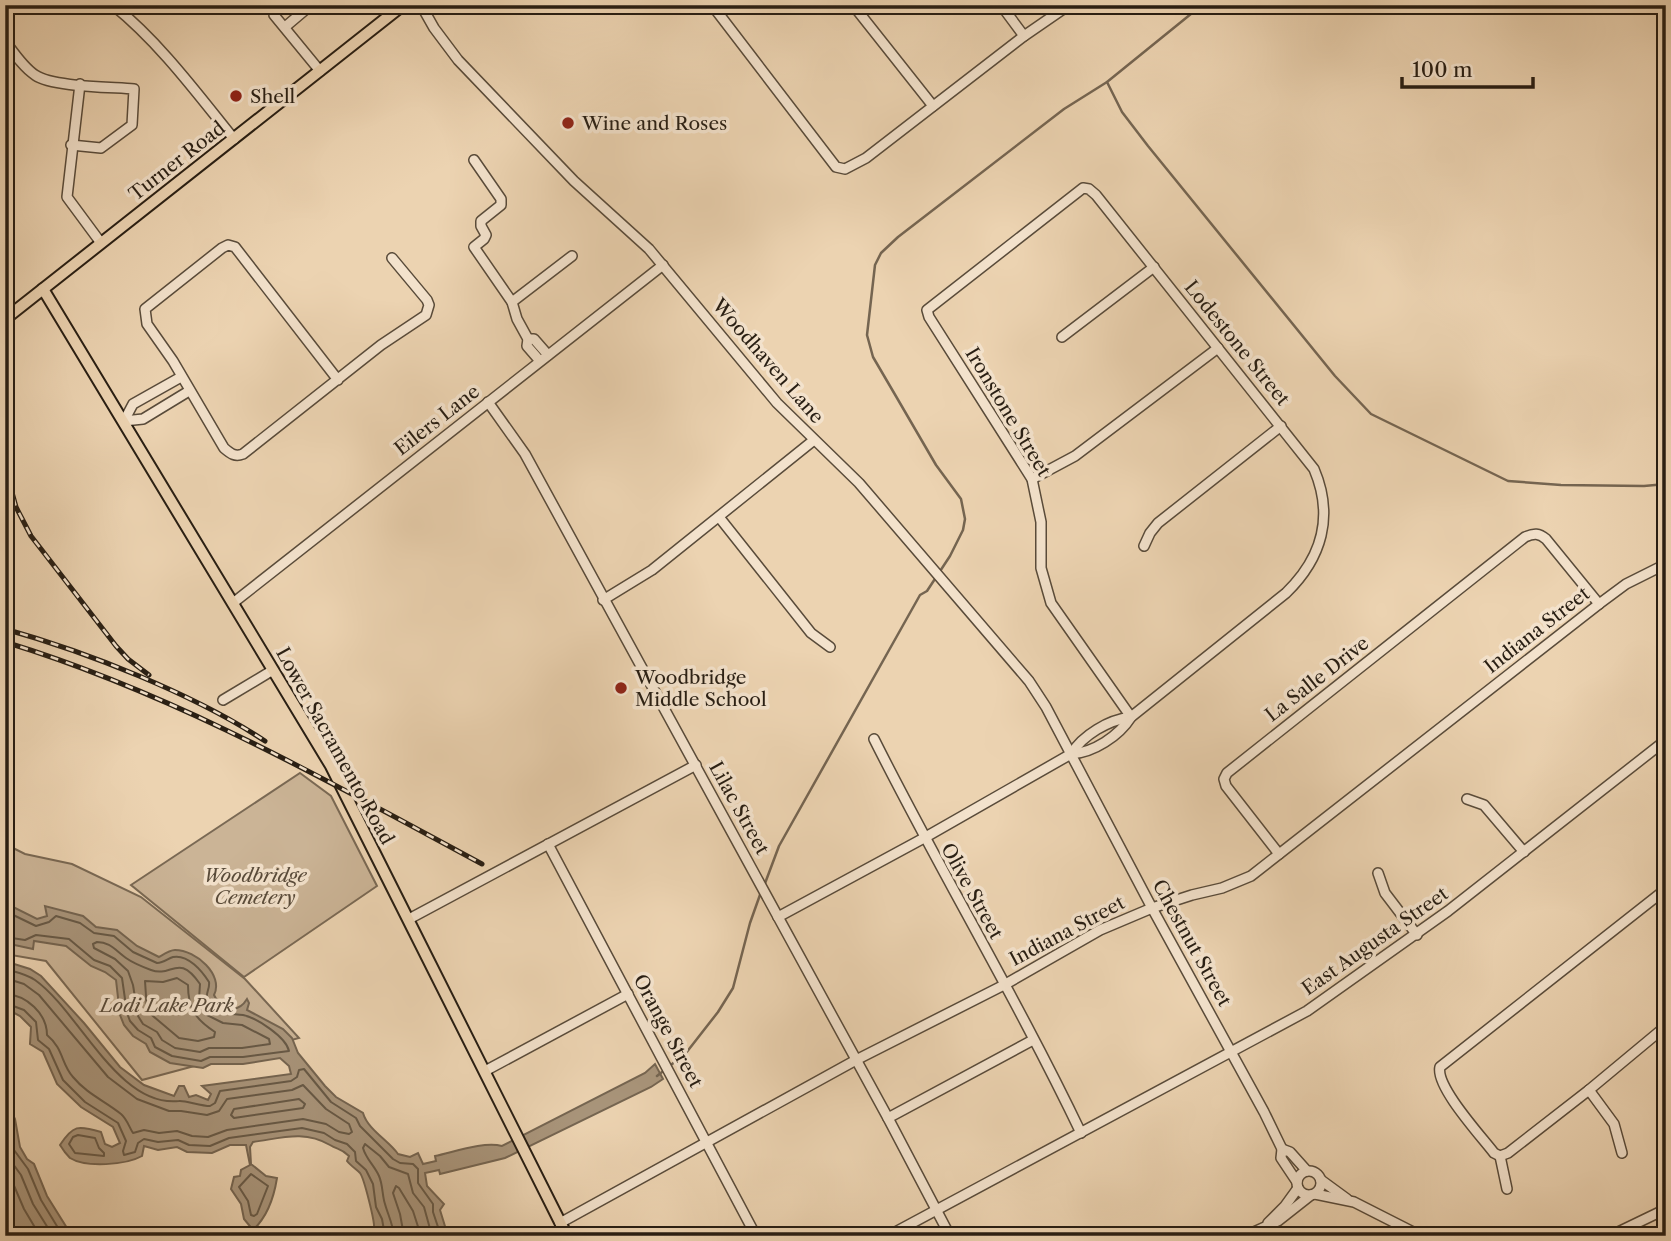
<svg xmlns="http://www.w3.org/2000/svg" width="1671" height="1241" viewBox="0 0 1671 1241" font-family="'Libre Caslon Text',serif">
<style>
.green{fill:#cbb496;stroke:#7a6954;stroke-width:2}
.water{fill:#a9957b;stroke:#756551;stroke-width:2}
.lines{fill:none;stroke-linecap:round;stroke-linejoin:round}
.shore{stroke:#685a47;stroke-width:2}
.stream{stroke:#756551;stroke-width:2.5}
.minor-casing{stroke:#594b3a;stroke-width:12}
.major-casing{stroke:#281e13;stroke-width:14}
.minor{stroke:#f3e2cc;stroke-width:9}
.major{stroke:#ecd3b1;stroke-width:10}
.rail-casing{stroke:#281e13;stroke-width:5}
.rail{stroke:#f3e2cc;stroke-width:2.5;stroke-dasharray:8;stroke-linecap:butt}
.poi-dot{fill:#8f2418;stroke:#f3e2cc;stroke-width:2.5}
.labels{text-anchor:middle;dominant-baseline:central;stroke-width:7;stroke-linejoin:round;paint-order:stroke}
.poi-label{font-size:19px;fill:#281e13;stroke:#f3e2cc;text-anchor:start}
.street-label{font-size:19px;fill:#281e13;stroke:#f3e2cc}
.park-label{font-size:19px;font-style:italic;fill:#594b3a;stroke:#f3e2cc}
</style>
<rect width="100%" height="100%" fill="#ecd3b1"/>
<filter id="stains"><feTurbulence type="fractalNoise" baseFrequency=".00286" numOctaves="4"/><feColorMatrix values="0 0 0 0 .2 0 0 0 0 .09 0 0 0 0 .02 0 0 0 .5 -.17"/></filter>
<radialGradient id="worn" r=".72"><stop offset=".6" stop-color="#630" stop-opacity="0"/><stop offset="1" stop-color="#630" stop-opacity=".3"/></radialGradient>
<g class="green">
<path d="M300,773L331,796L377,886L244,977L131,885Z"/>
<path d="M5,844L25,854L72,864L141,897L245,979L299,1038L142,1080L46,961L5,954Z"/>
</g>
<g class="water">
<path d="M5,898L9,905L37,919L47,916L45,906L83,916L96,927L117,930L137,946L159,957C164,954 170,950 175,950C196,950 224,975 214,995C221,1011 238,1014 247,999L249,1003L247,1010L283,1029L292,1038L298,1053L325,1086L336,1097L363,1113C368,1130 388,1140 398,1154L410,1157L418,1153L423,1164L436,1161L435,1156C454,1152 484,1141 502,1146L645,1073L655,1064L663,1079L651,1087L505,1158L440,1174L439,1170L425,1173L427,1186L444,1204L440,1210L448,1236H380L374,1228C375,1222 364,1178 360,1173C356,1169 351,1166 347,1161L349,1156C341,1148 338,1150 330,1145C304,1130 282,1138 253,1142L250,1147L251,1164L266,1176L277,1178C274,1197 267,1217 253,1230L244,1219L241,1204L231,1189L234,1177L240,1176L241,1170L250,1165L246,1145H230L212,1153L187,1152L177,1147L158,1150L144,1146L142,1156C126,1165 86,1168 70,1158C66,1154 63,1150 60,1145C73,1125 78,1125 101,1132L105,1144L112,1147L120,1143L113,1127L81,1107L57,1084L43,1052L30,1044L31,1027L20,1016L5,1008V961L30,969L41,976L84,1023L120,1067L144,1085L174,1096L179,1086H184L189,1097L196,1095L208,1100L211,1094L202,1086L291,1074L289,1066L280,1058L243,1064H211L203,1068L170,1063L150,1052L146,1044L133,1036L124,1025L120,1015L116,980L105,972L91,966L66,946L34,941L33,949L5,943Z"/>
<path d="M5,1098L15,1119L20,1147L27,1159L34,1164L47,1196L72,1236H5Z"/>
</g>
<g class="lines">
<g class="shore">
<path d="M5,911L36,926L49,922L56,916L80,923L94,933L114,936L133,952L157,963C164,963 167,959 173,957C188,954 202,971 209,982C210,988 206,992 207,998C211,1016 230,1013 243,1015C257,1018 286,1037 289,1051L243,1057H210L201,1061L172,1056L155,1047L151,1038L138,1030L130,1021L127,1013L122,978L110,966L94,960L69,939L36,935L25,940L5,937"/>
<path d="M97,942C110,942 115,950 126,958C133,963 143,967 151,970C172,978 178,952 200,984L199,999L207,1015L223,1023L242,1025L269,1039L270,1044L242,1048H209L200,1052L175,1048L162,1040L157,1032L143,1024L138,1016L133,985L128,971L115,959L94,948L93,944Z"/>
<path d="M5,969C16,972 26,974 35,980C79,1011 118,1108 179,1101C184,1100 201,1106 210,1106L215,1103L220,1091L291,1081L297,1077L299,1070L304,1069L331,1102L356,1118L360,1126L393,1159L400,1163L413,1164L418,1169V1183L433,1204V1212L441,1236"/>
<path d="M5,978L24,984L39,995L108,1077L137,1099L169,1111H181L207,1115L219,1111L227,1099L292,1090L303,1085L326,1109L349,1124L352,1132L349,1134L339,1132L326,1124L303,1119L227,1130L208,1137L192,1136L177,1131L159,1133L144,1130L133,1133C129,1127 127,1119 121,1114C105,1101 87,1094 73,1077C61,1064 64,1049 47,1035C47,1014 27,995 5,994"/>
<path d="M177,978L188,985C188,1008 195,1019 215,1032L214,1037L198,1041L179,1038L147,1011L145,981L163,982Z"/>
<path d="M5,1003L24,1010L36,1022L38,1040L49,1049L63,1080L85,1102L118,1123L126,1141L123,1151L124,1155L135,1152L138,1143L144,1139L158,1142L178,1140L189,1145L210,1146L229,1138L302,1128L324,1133L335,1140L347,1144L355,1152L356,1161L366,1170L373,1184L376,1207L382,1219L385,1236"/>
<path d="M299,1099L305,1104L303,1108L234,1118L231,1115L234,1109Z"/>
<path d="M5,1111L14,1150L28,1169L41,1200L63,1236"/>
<path d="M78,1135L95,1138L99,1148L104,1153V1156L75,1153L69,1144L73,1137Z"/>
<path d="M5,1153L21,1175L33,1204L53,1236"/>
<path d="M5,1174L12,1181L24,1209L40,1236"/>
<path d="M251,1174L268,1186L257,1214L254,1216L251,1215L248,1201L239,1187Z"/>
<path d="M394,1236C393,1224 388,1215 385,1204C382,1195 383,1185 379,1176C374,1165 366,1159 363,1148L365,1144L380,1156L389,1167L408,1174L413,1193L424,1207L432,1236"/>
<path d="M404,1236L400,1214L393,1193L396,1186L399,1188L413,1211L421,1236"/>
</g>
<g class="stream">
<path d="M1107,82L1122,112L1148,146L1335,376L1371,414L1508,481L1561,485L1644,486L1666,484"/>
<path d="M764,886L779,846L920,595L927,591L950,556L963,530L965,519L961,499L936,465L897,398L873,357L867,335L875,265L881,253L898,237L1064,109L1107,82L1202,5"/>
<path d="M657,1076L686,1053L718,1012L733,988L750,923L761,892"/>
</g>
<defs>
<g id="minor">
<path d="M113,5C160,43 196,92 234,139"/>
<path d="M421,5L434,28L458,60L574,181L649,249L777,403L859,483L1029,681L1046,707L1152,908L1264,1112L1282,1149L1281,1158L1297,1182"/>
<path d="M712,5L836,167L845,169L866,158L1024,36L1069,5"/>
<path d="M853,5L933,106"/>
<path d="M1001,5L1024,36"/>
<path d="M5,8L7,5"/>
<path d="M274,15L320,71"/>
<path d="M285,27L311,5"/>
<path d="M5,41C14,53 23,67 35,75C52,87 111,87 134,89L132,125L101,148L71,145"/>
<path d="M80,84L67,197L101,243"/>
<path d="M474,160L501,199V205L481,221V226L486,235L484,239L474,247L512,302L517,319L528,339L527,346L540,361"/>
<path d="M512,302L572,256"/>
<path d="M1062,337L1154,267"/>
<path d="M528,339H534L548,355"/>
<path d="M338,380L235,247L228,245L222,248L145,309L147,324L173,361L224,448C231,454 235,457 243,454L381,345L426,315L429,305L427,300L392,258"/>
<path d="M488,402L525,454L888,1118L950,1236"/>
<path d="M124,421L133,404L181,377"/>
<path d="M124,421L143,419L189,391"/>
<path d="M1032,479L1075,456L1218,348"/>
<path d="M719,517L811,633L830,647"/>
<path d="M1144,546L1150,533L1158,523L1281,426"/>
<path d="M603,600L652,570L814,440"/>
<path d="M233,603L663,265"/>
<path d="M223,700L273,670"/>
<path d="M874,739C940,871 1017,999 1081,1133"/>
<path d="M1071,754C1083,735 1108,720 1131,717"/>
<path d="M1467,799L1484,805L1524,852"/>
<path d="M548,844L756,1236"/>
<path d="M1279,854L1226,786L1224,779L1227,773L1525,537C1534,533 1539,533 1546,539L1599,604"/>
<path d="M1378,873L1385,893L1417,935"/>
<path d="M778,917L924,838L1071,754C1093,753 1119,736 1131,717L1286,593C1322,558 1334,516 1314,469L1096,195L1089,189L1083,188L927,310L929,317L1032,479L1041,522V568L1051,603L1131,717"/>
<path d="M409,919L696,765"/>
<path d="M485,1071L628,994"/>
<path d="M1589,1090L1614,1124L1622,1153"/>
<path d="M888,1118L1033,1040"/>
<path d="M1282,1149L1290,1152L1307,1171"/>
<path d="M1500,1156L1494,1153C1481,1136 1435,1086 1440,1067L1666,889"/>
<path d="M1500,1156L1508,1153L1589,1090L1666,1026"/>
<path d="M1500,1156L1507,1189"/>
<circle cx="1309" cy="1183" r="12"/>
<path d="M1321,1180L1347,1199"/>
<path d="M1315,1194L1354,1202L1421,1236"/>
<path d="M560,1223L856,1060L1004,985L1100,930L1152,908L1192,895L1222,888L1251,876L1599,604L1626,584L1666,564"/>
<path d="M1268,1223L1285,1206L1298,1188"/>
<path d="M888,1236L1307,1011L1448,911L1666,740"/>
<path d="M1245,1236L1278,1221L1311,1195"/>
<path d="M1610,1236L1666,1209"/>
</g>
<g id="major">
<path d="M43,289L331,766L567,1236"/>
<path d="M5,319L403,5"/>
</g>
</defs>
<use href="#minor" class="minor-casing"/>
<use href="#major" class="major-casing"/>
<use href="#minor" class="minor"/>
<use href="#major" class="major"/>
<defs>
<g id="rail">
<path d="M5,467L16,507L31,536L116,646L128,659L149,675"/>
<path d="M5,629C87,652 194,694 265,741"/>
<path d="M5,642C173,693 328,781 482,864"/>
</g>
</defs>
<use href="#rail" class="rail-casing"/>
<use href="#rail" class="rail"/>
</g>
<g class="poi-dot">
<circle cx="236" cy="96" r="7"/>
<circle cx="568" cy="123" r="7"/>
<circle cx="621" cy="688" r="7"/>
</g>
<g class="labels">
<g class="poi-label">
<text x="250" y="96">Shell</text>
<text x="582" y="123">Wine and Roses</text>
<text x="635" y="677">Woodbridge<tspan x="635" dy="22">Middle School</tspan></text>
</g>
<g class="street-label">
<text transform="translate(177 161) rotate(-38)">Turner Road</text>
<text transform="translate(1237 343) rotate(51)">Lodestone Street</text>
<text transform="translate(768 361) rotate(49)">Woodhaven Lane</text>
<text transform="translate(1008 412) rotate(59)">Ironstone Street</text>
<text transform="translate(437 420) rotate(-38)">Eilers Lane</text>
<text transform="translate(1537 630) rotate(-38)">Indiana Street</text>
<text transform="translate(1317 679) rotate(-38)">La Salle Drive</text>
<text transform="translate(335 746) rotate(61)">Lower Sacramento Road</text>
<text transform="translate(739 808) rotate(61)">Lilac Street</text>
<text transform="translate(972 891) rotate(61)">Olive Street</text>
<text transform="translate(1067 931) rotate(-28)">Indiana Street</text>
<text transform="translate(1375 941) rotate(-35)">East Augusta Street</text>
<text transform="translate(1192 943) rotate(61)">Chestnut Street</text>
<text transform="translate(668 1031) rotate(62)">Orange Street</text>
</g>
<g class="park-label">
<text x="255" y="875">Woodbridge<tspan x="255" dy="22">Cemetery</tspan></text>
<text x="167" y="1005">Lodi Lake Park</text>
</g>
</g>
<rect width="1671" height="1241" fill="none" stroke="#ecd3b1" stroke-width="28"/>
<rect x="7" y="7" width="1657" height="1227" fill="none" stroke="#281e13" stroke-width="3.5"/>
<rect x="14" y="14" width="1643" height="1213" fill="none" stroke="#281e13" stroke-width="2"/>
<path d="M1402 77v10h131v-10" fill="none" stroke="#281e13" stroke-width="3.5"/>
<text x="1412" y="77" font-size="21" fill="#281e13" stroke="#f3e2cc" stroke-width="5" paint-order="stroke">100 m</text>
<rect width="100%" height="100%" filter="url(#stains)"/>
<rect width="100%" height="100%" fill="url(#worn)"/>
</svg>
